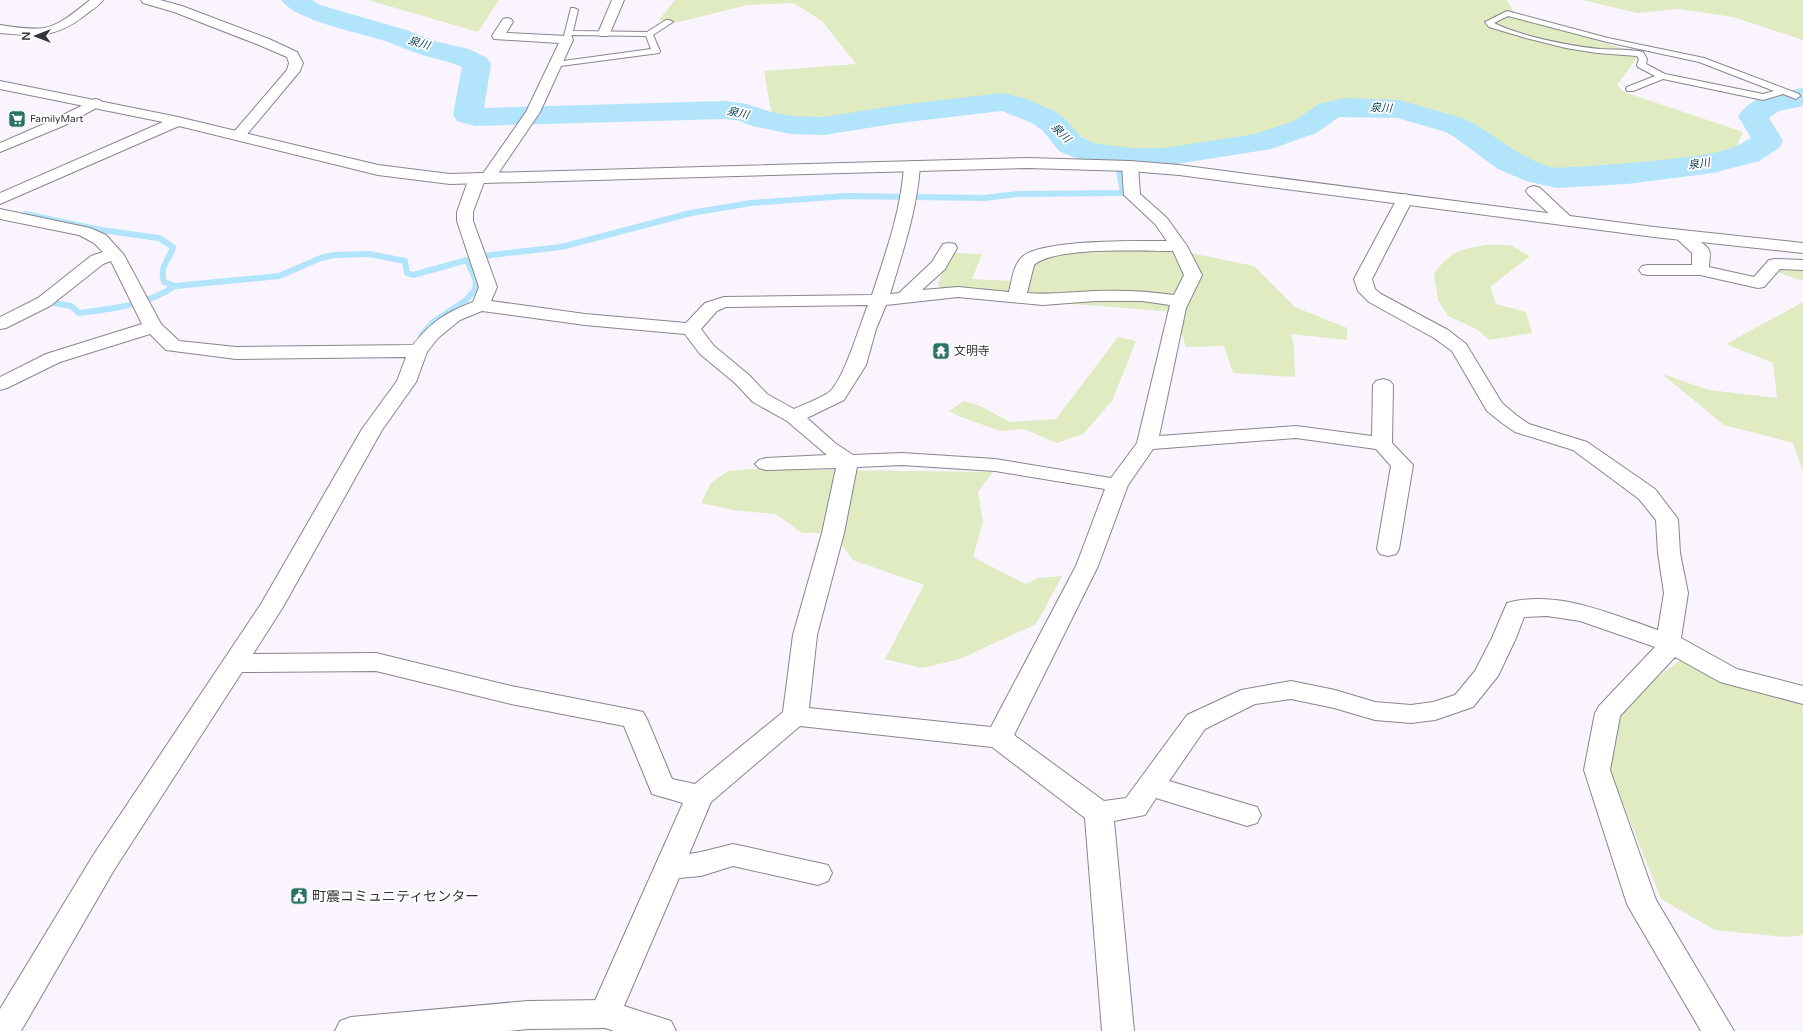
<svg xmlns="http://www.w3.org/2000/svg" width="1803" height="1031" viewBox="0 0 1803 1031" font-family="'Varela Round','Noto Sans JP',sans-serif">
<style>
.green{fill:#e0ebc1}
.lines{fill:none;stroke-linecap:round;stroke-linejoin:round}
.stream-far1{stroke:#b2e4fb;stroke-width:5}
.stream{stroke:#b2e4fb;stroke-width:6}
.river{fill:#b2e4fb;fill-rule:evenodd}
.lane-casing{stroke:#89858e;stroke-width:2}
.street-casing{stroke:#89858e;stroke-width:2}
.secondary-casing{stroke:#89858e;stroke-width:2}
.lane{fill:#fff;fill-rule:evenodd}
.street{fill:#fff;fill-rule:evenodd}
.secondary{fill:#fff;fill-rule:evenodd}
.labels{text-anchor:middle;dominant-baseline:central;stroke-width:3.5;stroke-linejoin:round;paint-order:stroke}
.far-poi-label{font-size:10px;fill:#343236;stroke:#fff;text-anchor:start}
.far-water-label{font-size:11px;font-style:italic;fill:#094155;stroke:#fff}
.poi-label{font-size:12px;fill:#343236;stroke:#fff;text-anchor:start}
.near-poi-label{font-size:14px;fill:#343236;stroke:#fff;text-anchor:start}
</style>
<rect width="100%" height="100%" fill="#f9f4fe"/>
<g class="green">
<path d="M368,0H499L478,32Z"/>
<path d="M675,0H1507L1515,15L1640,54L1617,85L1624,92L1743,132L1736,148L1676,172L1563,177L1517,165L1455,122L1399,106L1334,104L1311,111L1260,142L1179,157L1121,156L1009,101L847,118L772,116L764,71L856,64L822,21L794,3L747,5L675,23L659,20Z"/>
<path d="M1583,0H1803V40L1733,17L1679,9L1637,13Z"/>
<path d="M1152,245L1254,266L1295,307L1347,328V340L1291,334L1294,346L1295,377L1233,373L1224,346L1186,347L1175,312L944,294L938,284L950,253L982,254L972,279L1012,281L1038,260L1075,252Z"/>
<path d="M1487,245H1510L1530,256L1490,287L1496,304L1526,312L1532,333L1489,340L1478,330L1448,316L1438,300L1434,274C1450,251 1461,249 1487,245Z"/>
<path d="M1782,264L1803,267V281L1777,272Z"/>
<path d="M1803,302V472L1793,443L1724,425L1662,374L1709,390L1777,398L1773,363L1726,344Z"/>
<path d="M1118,337L1136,341L1112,401L1083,434L1057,443L1024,429L1000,431L961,417L949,411L964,401L980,406L1010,422L1056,419Z"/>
<path d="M750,469L993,472L978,492L983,522L973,557L1026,584L1039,578L1062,576L1036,624L960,659L922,668L885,659L924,585L853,560L833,533H802L776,514L733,510L701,503L711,483L728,471Z"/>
<path d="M1680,660L1721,678L1803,701V935L1786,937L1715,930L1661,899L1604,756L1611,721L1640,691Z"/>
</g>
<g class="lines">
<path class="stream-far1" d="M1116,155L1119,172"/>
<g class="stream">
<path d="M25,214L101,230L159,238L173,247C169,262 159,265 164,282L175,286"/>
<path d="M54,303L71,306L79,313C112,309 147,305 175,286L279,276L321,258L334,255L369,254L405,261L407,273L413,275L467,260"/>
<path d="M421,336L432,323L466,300L475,290L476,281L467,260L491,255L561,247L691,213L751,203L845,196L984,198L1017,194L1123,193L1119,171"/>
</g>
<path class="river" d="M281,0H312L320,5L406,30L438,42L469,49L487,58L491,64L484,108L725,101L747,104L771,112L791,116L824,117L899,105L1002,93L1024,98L1054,111L1064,118L1081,137L1097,144L1133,148H1164L1255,134L1294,121L1319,104L1344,98L1399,100L1465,119C1498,135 1519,161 1557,168C1596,166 1634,163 1672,159C1701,155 1727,154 1751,138L1738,116C1753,94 1779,93 1803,88V106L1779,111L1769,118L1783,141L1779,148L1759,161L1713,173L1627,184L1557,188L1526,181L1498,169L1453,136L1443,131L1397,118L1339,117L1316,133L1271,149L1164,166H1133L1091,162L1080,160L1059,151L1042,130L1032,123L1002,111L899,123L824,135L791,134L752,126L740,121L725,119L475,126L457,121L453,115L462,67C449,61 436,59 422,55C410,51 399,46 388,42C362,33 296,21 281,0Z"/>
<defs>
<g id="lane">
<path d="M571,8H574L578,10L573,31L647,32L666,20H669L673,22L653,35L660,51L659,53L553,67V63L556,62L651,49L646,36L572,35L570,42H564L563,40Z"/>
<path d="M1507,11L1608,38L1704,58L1799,94L1800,96L1796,99L1783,94L1763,100L1663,79L1633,91H1627L1626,89L1627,87L1655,76L1638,67L1637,65L1639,59L1637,56L1597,53L1566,48L1526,38L1489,27L1485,22ZM1508,16L1607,42L1699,62L1774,91L1763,94L1665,74L1646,64L1647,59L1643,52C1629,49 1614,50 1600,49C1570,46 1520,36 1494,23Z"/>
</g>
<g id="street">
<path d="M90,0H103C99,6 90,11 84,16C54,39 35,36 0,33V25C14,27 30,30 44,28C61,25 77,10 90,0Z"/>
<path d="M141,0H160L182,6L269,39L297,52L303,63L300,71L243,139L238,140L233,139L231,136L233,133L287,70L289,63L287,57L259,45L174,12L143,3Z"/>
<path d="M612,0H624L610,33L608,36H600L598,33Z"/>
<path d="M507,18L511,19L513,22L506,33L567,36L572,37L573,40L540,112L493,181L484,182L473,212V221L497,287L491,301L585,314L686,323L705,303L724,297L872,295C886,252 901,211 904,166L907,163L912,161L917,163L920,166C917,210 903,251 890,294L899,293L932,262L943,244L949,243L955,244L957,248L945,269L922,290L958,287L1009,292C1012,280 1013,266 1022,257C1041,239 1138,241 1167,241L1155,224L1124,195L1122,166L1125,163L1130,161L1135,163L1138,166L1140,194L1167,218L1187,246L1202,275L1186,308L1159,436L1296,426L1372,436L1373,385L1376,381L1383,379L1390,381L1393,385L1392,443L1413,465L1399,549L1396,554L1388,556L1380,554L1377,549L1391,466L1376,449L1296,438L1153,449L1128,485L1098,566L1014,735L1104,801L1126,798L1187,715L1241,690L1291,681L1335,690L1375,702L1411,705L1433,702L1455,695L1475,671L1492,638L1507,603C1557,589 1611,614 1658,630L1664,593L1658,553L1656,520L1639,499L1573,450L1515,432L1502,423L1487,411L1452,351L1434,338L1369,302L1358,291L1354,279L1397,199L1399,196L1405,194L1411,196L1413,199L1372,279L1375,289L1381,294L1448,330L1466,344L1502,403L1516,415L1529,424L1587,442L1655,489L1678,519L1680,553L1688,593L1681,638L1737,669L1803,686V704L1720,682L1675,657L1620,716L1610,770L1656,900L1734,1031H1701L1632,913L1627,904L1584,770L1595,713L1599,706L1655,647L1580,621L1547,616L1524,617L1516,638L1498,676L1473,707L1435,720L1411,723L1375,720L1334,708L1291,699L1255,704L1205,729L1169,781L1257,807L1261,815L1257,823L1247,826L1156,798L1145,815L1114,821L1134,1031H1102L1085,818L992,747L800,726L711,802L689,854L701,852L733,844L828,865L832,873L828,881L818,885L733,866L701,876L679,878L624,1006L671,1021L676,1031H614L594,1024L589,1014L683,803L652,794L624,726L511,704L376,671L242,672L114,870L21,1031H0V1009L94,854L261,604L362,429L397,381L406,357L236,359L166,350L150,334L60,362L7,388L0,390V377L46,354L142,324L111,261L103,264L50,306L6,328L0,329V317L38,298L91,256L103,252L94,243L79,235L0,219V209L90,228L106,235L124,255L161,324L179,341L236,347L413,345C431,322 445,313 473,302L479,287L457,221V212L469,178L472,175L477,173L482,175L526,112L559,43L494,39L492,36L503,19ZM1173,251L1184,275L1174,295C1148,291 1121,290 1095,291C1072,292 1050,295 1027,293L1034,265C1055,246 1143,251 1173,251ZM958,297L1043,305L1095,301H1142L1170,305L1137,443L1111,478L995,459L902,453L853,455L835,443L807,418L844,400L866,365L876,329L886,305ZM868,305C860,324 843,383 828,393C818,399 805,404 794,409L767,394L749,375L714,346L701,329L717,311L726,307ZM482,311L585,325L685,334L700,354L735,383L753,402L787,421L827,455L766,458L759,460L755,464L759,468L766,470L836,468L822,533L793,635L783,712L695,784L672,779L647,719L643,712L634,710L511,686L376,653L253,654L283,607L382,430L416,382L427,352L438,338L460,320ZM902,465L995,471L1105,489L1076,566L991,727L809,708L817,635L844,533L857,467Z"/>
<path d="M95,99L100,100L102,103L100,106L63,126L0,152V143L53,120Z"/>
<path d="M1534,186L1540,188L1571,217L1573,220L1571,223L1565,225L1559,223L1528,194L1526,191L1528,188Z"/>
<path d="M1682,231C1688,233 1706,244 1709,250C1711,254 1709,262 1709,267L1754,277L1769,260L1775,259L1803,260V270L1780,269L1764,287L1758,288L1700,275H1648L1642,274L1639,270L1642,266L1648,265H1692V253L1674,236L1676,232Z"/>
</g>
<g id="secondary">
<path d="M0,81L178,117L378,165L450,174L1028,158L1130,161L1179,165L1654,227L1803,243V253L1654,237L1179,175L1130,171L1028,168L450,184L378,175L179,126L0,204V193L163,122L0,89Z"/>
<path d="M605,1000L616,1004L621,1014L616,1024L605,1028L528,1029L507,1031H335L340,1021L351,1017L528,1001Z"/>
</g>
</defs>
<use href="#lane" class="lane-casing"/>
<use href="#street" class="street-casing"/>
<use href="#secondary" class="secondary-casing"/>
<use href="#lane" class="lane"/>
<use href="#street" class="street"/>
<use href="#secondary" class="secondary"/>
</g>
<defs>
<symbol id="supermarket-square" viewBox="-11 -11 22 22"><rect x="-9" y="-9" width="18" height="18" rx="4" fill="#2b7165" stroke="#fff"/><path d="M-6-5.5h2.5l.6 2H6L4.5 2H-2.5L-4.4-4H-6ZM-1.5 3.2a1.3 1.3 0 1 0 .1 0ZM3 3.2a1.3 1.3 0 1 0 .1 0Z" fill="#fff"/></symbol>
<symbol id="temple-square" viewBox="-11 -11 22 22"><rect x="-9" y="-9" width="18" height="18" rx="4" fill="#2b7165" stroke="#fff"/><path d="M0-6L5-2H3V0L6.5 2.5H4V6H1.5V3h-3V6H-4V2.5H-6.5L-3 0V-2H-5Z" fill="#fff"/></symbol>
<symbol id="civic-square" viewBox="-11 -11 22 22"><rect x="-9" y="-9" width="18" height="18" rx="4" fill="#2b7165" stroke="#fff"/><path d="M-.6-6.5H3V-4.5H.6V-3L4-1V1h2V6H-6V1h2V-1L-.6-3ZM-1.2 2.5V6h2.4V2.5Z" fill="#fff"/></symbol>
</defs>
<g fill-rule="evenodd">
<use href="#supermarket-square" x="7" y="109" width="20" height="20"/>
<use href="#temple-square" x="931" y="341" width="20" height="20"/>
<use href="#civic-square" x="289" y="886" width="20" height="20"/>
</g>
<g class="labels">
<g class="far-poi-label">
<text x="30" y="119">FamilyMart</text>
</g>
<g class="far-water-label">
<text transform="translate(419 43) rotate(17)">泉川</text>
<text transform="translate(1381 108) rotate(3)">泉川</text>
<text transform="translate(738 113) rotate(12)">泉川</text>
<text transform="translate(1061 133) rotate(45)">泉川</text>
<text transform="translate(1699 164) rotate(-8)">泉川</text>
</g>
<g class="poi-label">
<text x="954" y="351">文明寺</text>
</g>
<g class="near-poi-label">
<text x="312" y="896">町震コミュニティセンター</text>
</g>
</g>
<g transform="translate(36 36) rotate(270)" stroke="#ffffff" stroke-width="3" paint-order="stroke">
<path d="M0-3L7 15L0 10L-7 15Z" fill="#343236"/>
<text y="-6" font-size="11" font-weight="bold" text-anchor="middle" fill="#343236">N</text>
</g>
</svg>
